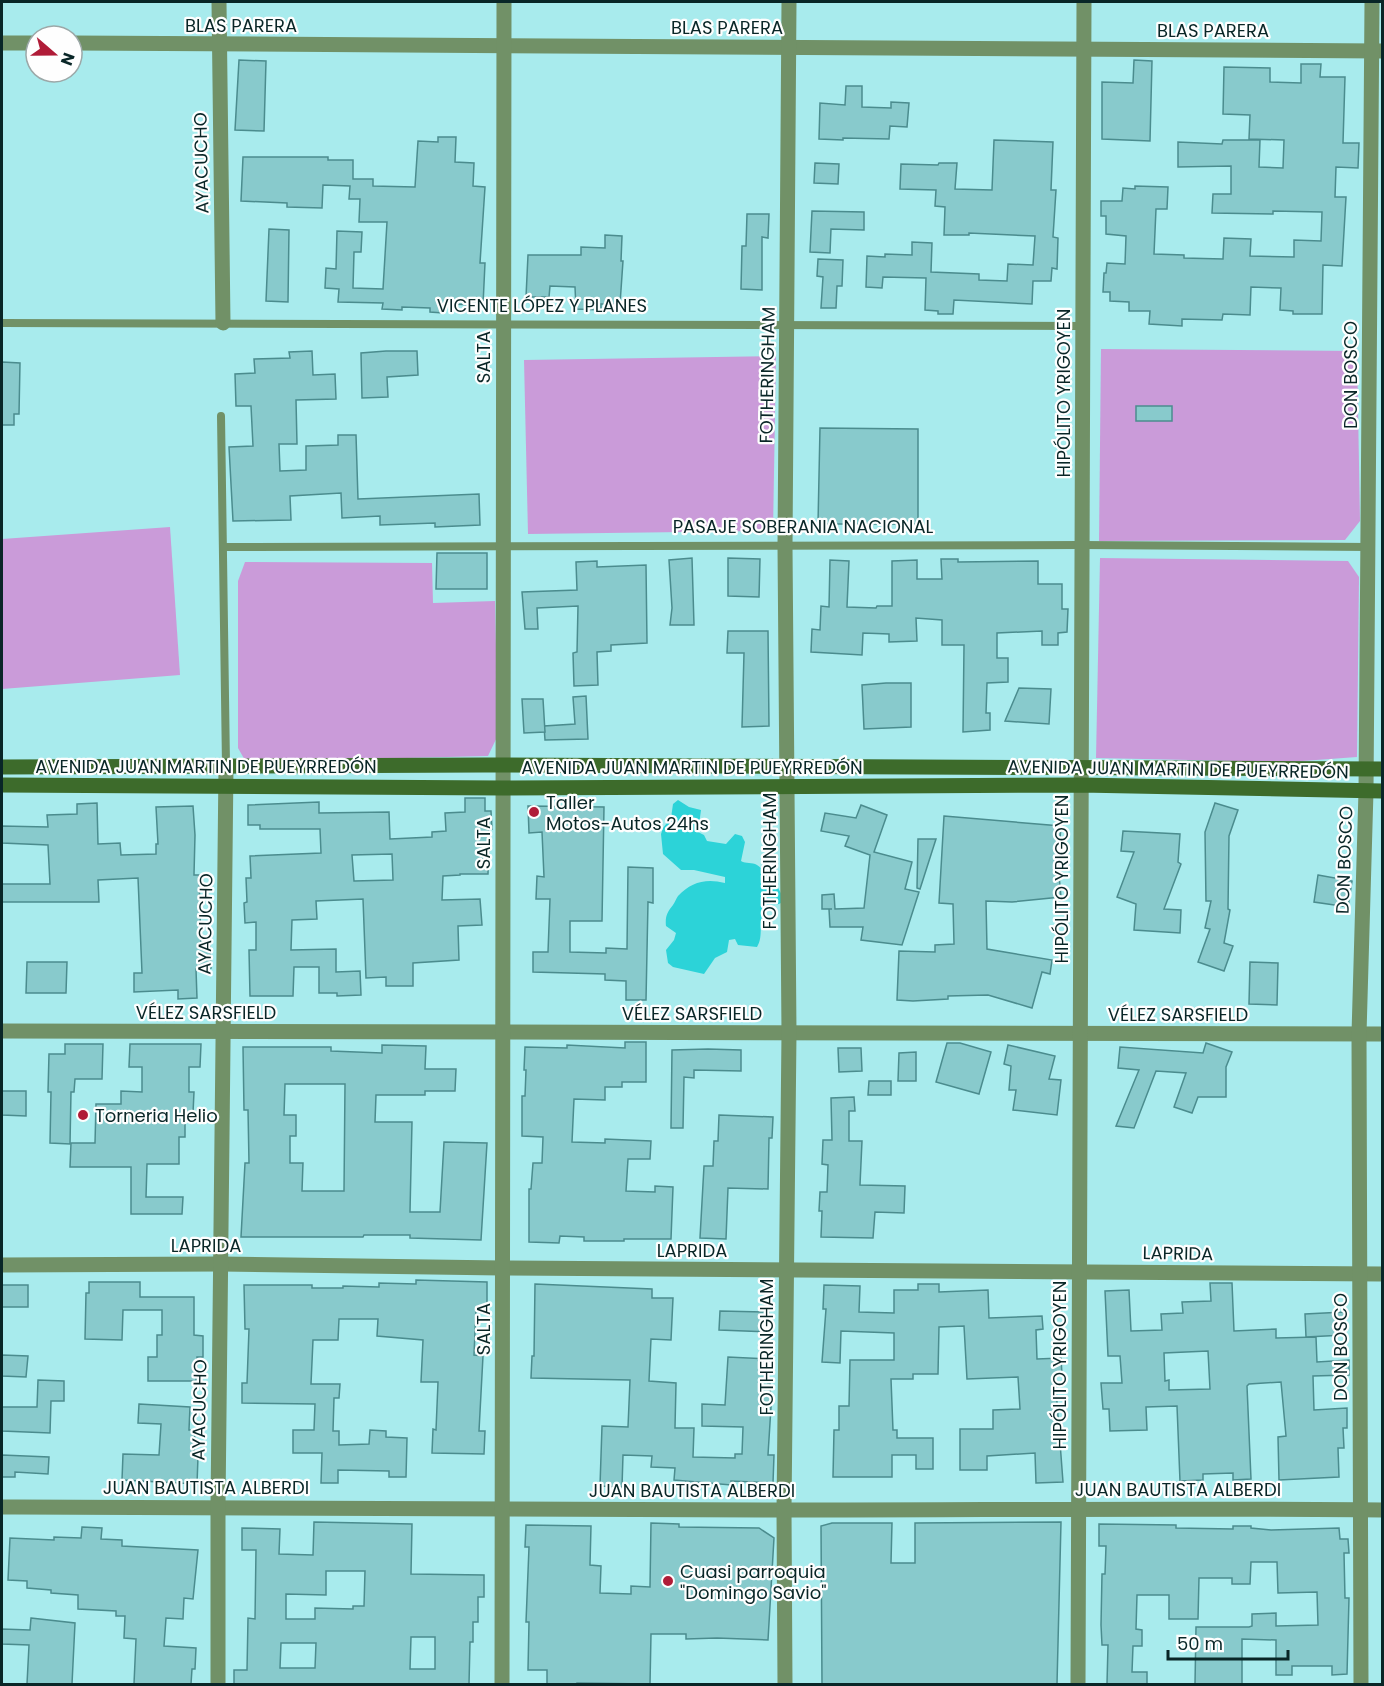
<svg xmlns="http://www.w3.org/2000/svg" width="1384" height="1686" viewBox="0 0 1384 1686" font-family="Poppins,sans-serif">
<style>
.green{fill:#ca9bd9}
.water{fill:#2cd3d8}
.building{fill:#88cacc;stroke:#4b8c8e;stroke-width:1.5;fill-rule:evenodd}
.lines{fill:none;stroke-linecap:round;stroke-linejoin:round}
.service{stroke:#719167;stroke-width:8}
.minor{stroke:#719167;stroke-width:15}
.secondary{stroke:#3d6b2b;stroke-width:15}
.poi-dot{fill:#b01c38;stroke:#fefefe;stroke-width:2}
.labels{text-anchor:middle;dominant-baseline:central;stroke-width:4.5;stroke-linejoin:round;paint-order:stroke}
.street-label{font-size:18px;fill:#092627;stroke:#fefefe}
.poi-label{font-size:18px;fill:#092627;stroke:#fefefe;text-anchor:start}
</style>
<rect width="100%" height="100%" fill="#a8ebed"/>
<g class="green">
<path d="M1101,349L1357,351L1360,521L1345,540L1099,541Z"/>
<path d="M776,356L773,531L528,534L524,360Z"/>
<path d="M170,527L180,675L2,689V539Z"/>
<path d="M1100,558L1348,561L1359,577L1357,757L1289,762L1096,758Z"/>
<path d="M245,562L432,563L433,603L495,601L498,735L488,756L246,762L238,748V581Z"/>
</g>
<path class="water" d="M678,800L689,807L701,810L698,832L704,835L707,841L726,844L735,834L742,836L745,842L741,861C746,864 752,862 757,865C764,870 765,873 775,877L777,886L783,897L781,903C777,905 771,905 767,908C756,917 765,935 757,947L738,945L735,939L729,940L727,952L715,958L704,974L673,967L668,963L666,950L674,940L676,933L666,926C665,917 667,912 673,905C675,902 676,899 678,896C691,882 706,878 725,883V877L694,870H681L663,854L661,834L663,828L671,818L673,804Z"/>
<g class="building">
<path d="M239,60L266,61L264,131L235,130Z"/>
<path d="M1134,60L1152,61L1150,141L1102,139V82L1133,83Z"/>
<path d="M1301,64H1321L1320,77H1345L1343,143H1359L1358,168L1336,167L1335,197H1346L1342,266L1323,265L1322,314H1293V311L1280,310L1281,288L1251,287L1250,315L1223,314L1222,320L1182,319V326L1149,324L1150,311H1129V302L1110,301V292H1103L1104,273H1106L1107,263L1125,264L1126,236L1106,234V216H1101V201H1122L1123,188L1135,189V186L1168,187L1167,209H1156L1154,254L1184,255V258L1223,259L1224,238L1251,239L1250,256L1294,257V240L1321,241L1322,212L1273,211V214L1212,213L1213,194H1231V166L1178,167V142L1222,144L1223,140H1260L1259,167L1283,168L1284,140L1249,139L1250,115L1223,114L1224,67L1270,68V82L1301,83Z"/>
<path d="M846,86H862V107L891,108V102L909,103L907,127L890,126L889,139L843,138V140L819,139L820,103L845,105Z"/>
<path d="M438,137H456L455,162L474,163L473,186L485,187L480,263H485L483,305L443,304V313L430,312V308L402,307V310L382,309L383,303L338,302L339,289L325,288L326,268L336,269L337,231L362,232L361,252H354L353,288L383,289L387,222H359L360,199H349L350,186L323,185L322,208L287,207V203L241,201L243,157H328V160H353V179H373V186L415,187L418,141L438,142Z"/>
<path d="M994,140L1053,142L1051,190H1056L1053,237L1058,238L1057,269L1052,268L1051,281H1033L1032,304L954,300L953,314H938V311L925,310L926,278L883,277L882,288L866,287L867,256L885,257V254L912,255V242L932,243L931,272L979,274V280L1007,281L1008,264L1033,265L1035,236L969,233V235H944L945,207L935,206L936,190L900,189L901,164L938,165L939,163H957L955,189L992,190Z"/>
<path d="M815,163L839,164L838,184L814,183Z"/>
<path d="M812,211L864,212V230L831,229L830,253L810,252Z"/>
<path d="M747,214H769L768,238L762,237V290L741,289L742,246H746Z"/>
<path d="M269,229L289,230L288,302L266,301Z"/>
<path d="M605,235L622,236L621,261H623L620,304H601V310L576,309L575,287L550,286L549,297H526L528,255H581V247L605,248Z"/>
<path d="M818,259L843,260L842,286H837L836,308H821L823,277L817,276Z"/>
<path d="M312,351L313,375L335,374L336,399L296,400L297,444H279L280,471L306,470V446L338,445V435H356L358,499L479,494L480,525L435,527V523L380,525V516L342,518L341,493L290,496L291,520L233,521L229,447L253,446L251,406H236L235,374L255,373L254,359L290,358L289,352Z"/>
<path d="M386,351H417L418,375L387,377L388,397L362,398L361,353Z"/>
<path d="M2,362L20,363L19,414H14V425H2Z"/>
<rect x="1136" y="406" width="36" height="15"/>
<path d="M820,428L918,429V524H818Z"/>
<path d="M437,553H487V589H436Z"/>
<path d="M692,558L694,625H670L672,608L669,560Z"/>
<path d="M728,558L760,559L759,597L728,596Z"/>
<path d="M941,559H958V562L1038,561V584H1062V609H1068L1067,632L1058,633V645H1042V631L997,633V658H1008V682L987,683L986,713H990V730L963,732L964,645H942V620L916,618L917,641L889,642V634L863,633L862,655L811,652L812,629L820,630L821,606L829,607L830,560L849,561L847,607L876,608L877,606H892V561L917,560V579H942Z"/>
<path d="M597,561V567L646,565L647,643L611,645V651L597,652L598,685L574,686L573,653L577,652L578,606L537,608L538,629H525L522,592L577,590L576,562Z"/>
<path d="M728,631H768L769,726L742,727L744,653H727Z"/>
<path d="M886,683H911V727L864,729L862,685Z"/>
<path d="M1019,688L1051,689L1049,724L1005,721Z"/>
<path d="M586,696L588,739L545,740L544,726L575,724L573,697Z"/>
<path d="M522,699H543L545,732L524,733Z"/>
<path d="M465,798H485V811H491L492,829H489L488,874H460V875L443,876L442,900L480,899L482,925L458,926L459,960L413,963V986H386V977L366,978L363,899L316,901L317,919L292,920L291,950L336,949V972L360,971L361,995L337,996V993H319V967H294L293,996H250L249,950H256V922L245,923L244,903L247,902L246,878H251L250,856L321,853L320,829H260V825H248V805L319,802V813L389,812L390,839L432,837V832L446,831L445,813L465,812ZM392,854L393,880L354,881L352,855Z"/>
<path d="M97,803L98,844L120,843L121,855L156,854V844H158L156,807L193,806L195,835L194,875H199L201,947L210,946L211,968L196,969L197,998L178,999V990L134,992V973H142L138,878L98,880L99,902H2V884H50L48,845L2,843V826L48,827L47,815L77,814V804Z"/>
<path d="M1215,803L1238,810L1229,836L1228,909L1230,910L1224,943L1233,946L1224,971L1198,962L1210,929L1205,928L1211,901H1206L1205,832Z"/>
<path d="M861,805L887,815L874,852L912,862L905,889L919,892L902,945L861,940L863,927H830L829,909H832H822V895L834,894L835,909L864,908L870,855L845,846L849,836L821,831L825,813L856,818Z"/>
<path d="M528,806L604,807L602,921H570V952L606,953V948L627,949L628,867L653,868V903L648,902L646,1000H626V981L605,980V974L533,972V952H548L550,899H536L537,876L544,877L542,832L529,833Z"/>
<path d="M944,816L1061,826L1058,864L1061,897L1012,902L986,901L987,949L1052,960L1050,974L1042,972L1032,1008L988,995L948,996V999L913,1001L897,1000L899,951L935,952V945L954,944L953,904L939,903Z"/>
<path d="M1123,831L1180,834L1178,862L1181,864L1164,909L1181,910L1180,933L1134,930L1136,904L1117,897L1134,852L1121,851Z"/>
<path d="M918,839H936L920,889L917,888Z"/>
<path d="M1318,875L1352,881L1348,907L1314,902Z"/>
<path d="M27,962H67L66,993H26Z"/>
<path d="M1250,962L1278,963L1277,1005L1249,1004Z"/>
<path d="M625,1042H646V1082H622V1087H605V1100L574,1099L572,1142L605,1143V1139L651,1141L650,1159H628L626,1191L655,1192V1186L673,1187L671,1239H624V1241H584V1237L560,1236L559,1243L529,1242V1189H531L533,1163H542L543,1137L522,1136V1096H525L526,1070H524L525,1047L567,1048V1045L625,1048Z"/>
<path d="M947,1043H960L991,1052L979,1094L936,1082Z"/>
<path d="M1206,1043L1232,1052L1226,1067V1097H1198L1192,1113L1174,1107L1186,1073L1156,1071L1134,1128L1116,1126L1139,1070L1118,1068L1120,1047L1203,1053Z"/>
<path d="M65,1044H103L102,1079H75L74,1092H71L70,1144L50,1143L51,1092H48L49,1054H65Z"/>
<path d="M130,1044H201L200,1067H189V1092H194L193,1113H185V1137H179V1164H147L146,1197H183L182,1214H131V1167H70L71,1143H95L96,1104H121V1091L142,1092V1067H129Z"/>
<path d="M382,1045L426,1046L425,1069H456L455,1091H425V1095H376L375,1122H412L410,1212H440L444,1142L487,1143L481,1240L410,1238V1235H364L363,1237H241L245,1163H249L248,1110H244L243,1047H331V1051L382,1053ZM285,1084H345L344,1191H302L303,1163H290V1136H296V1115H284Z"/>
<path d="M1008,1045L1055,1056L1049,1079L1061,1080L1057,1115L1013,1110L1016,1090H1009L1011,1066L1004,1064Z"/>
<path d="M838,1048H861L862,1071L839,1072Z"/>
<path d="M708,1049L741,1050V1071L694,1070V1078L684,1077L683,1128H671L672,1050Z"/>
<path d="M916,1052V1081H898L899,1053Z"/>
<path d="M869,1081H891V1095H868Z"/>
<path d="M2,1091H26V1116L2,1115Z"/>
<path d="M854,1097L855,1111H849V1141H862L860,1185L905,1186L904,1213L875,1212L873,1238L821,1237L822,1211H819L820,1192H827L828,1165L822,1164L823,1140H832L831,1098Z"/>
<path d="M719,1115L773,1117L772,1138H769L768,1189L728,1188L726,1239L700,1238L704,1166H713L714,1141H718Z"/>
<path d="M416,1280L487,1282V1310L476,1309L474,1355L483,1356L479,1431H485L484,1454L432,1453L433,1429L436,1430L438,1382H421L423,1340L377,1336L378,1319H339L338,1340H313L311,1384H340L339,1398H334L333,1431H339V1445L369,1444L370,1430L386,1431V1437L407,1438L406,1477H389V1471L338,1470V1483H321L322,1453H293V1430H314L315,1404L242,1403V1383H247L249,1329H245L244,1285H312V1288H343V1286L379,1287V1283L416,1284Z"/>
<path d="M89,1282H140V1297H194V1335L203,1336V1357H197L196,1381H148V1357H157V1335H162V1310H123L122,1340L85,1339L86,1293H89Z"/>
<path d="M1210,1283H1232L1234,1331L1276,1329V1338L1316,1337L1317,1362L1349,1360V1375L1313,1376L1314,1410L1347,1408V1428H1343L1344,1448H1338L1339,1477L1279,1480L1278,1437L1286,1436L1281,1382L1249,1384L1247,1386L1251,1479L1233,1480V1473L1203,1474V1480L1180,1481L1177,1406L1146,1407L1147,1430L1110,1431L1109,1409H1103L1101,1383H1122L1120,1356H1108L1105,1291L1129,1290L1131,1331L1162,1330L1161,1314L1183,1313L1182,1302L1211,1301ZM1208,1351L1210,1389L1169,1390V1380L1165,1381L1164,1353Z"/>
<path d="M535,1284L652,1289V1298H673L671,1340L651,1339L649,1381L676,1383L675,1428H694L693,1457L735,1458V1454H742L743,1427L702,1426V1404L725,1405L728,1357L769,1359L768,1383H770L771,1407L768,1455H774L773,1483L731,1481V1485L674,1480L675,1468L651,1467L652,1456L623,1455L622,1487L600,1486L602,1426L628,1427L630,1380L531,1378L532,1356H534Z"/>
<path d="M918,1284H939V1292L988,1290L989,1318L1042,1316L1043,1329L1036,1330L1037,1359L1061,1358L1062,1375L1055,1376L1063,1482L1036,1483L1035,1453L987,1456V1470H960V1429H993V1410L1020,1409L1018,1377L967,1379L964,1326L939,1327L938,1374H913V1379H891L893,1430H897V1438H933V1469H916V1455H892V1477H833L834,1430H839V1406H849L850,1360H894V1333L841,1331L840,1363L822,1362L826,1309H823L824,1285L860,1286L859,1312L894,1313V1290H918Z"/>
<rect x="2" y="1285" width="26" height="22"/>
<path d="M720,1311L769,1312L768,1332L719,1330Z"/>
<path d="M1344,1312L1345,1335L1306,1337L1305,1314Z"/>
<path d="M2,1355L28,1356L26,1377L2,1376Z"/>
<path d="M38,1380L64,1381V1401H51L50,1433L2,1431V1407H37Z"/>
<path d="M139,1404L190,1407L189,1430H195L194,1457H198L197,1484L122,1480L123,1454L159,1455L161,1424L138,1423Z"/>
<path d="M2,1455L49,1457L48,1474L15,1472V1477H2Z"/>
<path d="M314,1522L412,1524L411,1574L484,1575V1597H478V1622H473V1642H470L469,1684H234V1670H247L248,1618L255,1619L256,1550H242V1528L280,1529L279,1554L313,1555ZM326,1571H365L364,1606H353V1609L315,1608V1619H286V1594L326,1595ZM411,1637H435V1669H410ZM281,1643H316L315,1668H280Z"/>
<path d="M1061,1522L1057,1684H822L821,1526L832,1523H892L891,1563H915V1523Z"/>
<path d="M651,1523L679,1524V1527L759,1528L774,1538L768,1640L717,1638L686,1639V1634H651L650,1684L577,1683V1684H547V1670H528L529,1622H526L529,1547H525L526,1525L591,1526L590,1565L601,1566L600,1593L631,1594V1586L650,1587Z"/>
<path d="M1099,1524L1176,1525V1528L1233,1529V1526H1251V1528L1271,1530L1339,1528L1340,1539H1348L1349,1553H1344L1345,1598H1349L1347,1674L1332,1675V1666H1292V1675H1276V1640L1242,1639V1684H1195L1196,1627H1249L1252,1626V1614L1276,1613V1626L1318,1625L1317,1592L1278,1593L1277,1562H1251L1250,1584H1232V1578H1199L1198,1619H1169V1595H1137L1136,1629L1142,1630V1646H1133L1132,1672H1147V1684H1107L1108,1645H1102L1101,1625L1102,1574H1105L1106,1546H1099Z"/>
<path d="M82,1527L102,1528L101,1539L122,1540V1546L198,1550L193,1599L184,1598L183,1619L166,1618L164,1646L196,1648L195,1669H192L191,1684H134L136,1639L124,1638L125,1616H116V1611L78,1609V1595L51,1593V1590L27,1588V1581L8,1580L10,1538L54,1540V1537L81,1538Z"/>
<path d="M31,1618L75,1623L72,1684H27L29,1645L2,1644V1629L30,1630Z"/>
</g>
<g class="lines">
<g class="service">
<path d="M2,323L1082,326"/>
<path d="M221,416L226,766"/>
<path d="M224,547L1081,545L1368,547"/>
</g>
<g class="minor">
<path d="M219,2L223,323"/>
<path d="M2,43H36"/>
<path d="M72,43L1382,51"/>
<path d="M2,1031L1382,1034"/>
<path d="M2,1265L221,1264L502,1268L1382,1274"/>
<path d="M2,1507C263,1506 524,1511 786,1510C985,1510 1184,1508 1382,1510"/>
<path d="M218,1684V1506L226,766"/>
<path d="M502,1684L504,2"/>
<path d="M785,1684L784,1510L789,1033L785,546L789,2"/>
<path d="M1078,1684L1084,2"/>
<path d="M1361,1684L1359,1034L1366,791L1372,2"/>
</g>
<g class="secondary">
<path d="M2,767L484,765L1382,769"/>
<path d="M2,785L503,788L1081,785L1382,791"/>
</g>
</g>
<g class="poi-dot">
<circle cx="534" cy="812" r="6"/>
<circle cx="83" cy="1115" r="6"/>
<circle cx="668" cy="1581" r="6"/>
</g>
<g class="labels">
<g class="street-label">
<text x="241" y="25">BLAS PARERA</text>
<text x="727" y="27">BLAS PARERA</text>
<text x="1213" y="30">BLAS PARERA</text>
<text transform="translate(201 163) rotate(-91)">AYACUCHO</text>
<text x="542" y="305">VICENTE LÓPEZ Y PLANES</text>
<text transform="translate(483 357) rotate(-90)">SALTA</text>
<text transform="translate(767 375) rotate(-89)">FOTHERINGHAM</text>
<text transform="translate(1350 375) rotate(-90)">DON BOSCO</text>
<text transform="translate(1063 393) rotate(-90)">HIPÓLITO YRIGOYEN</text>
<text x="803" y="526">PASAJE SOBERANIA NACIONAL</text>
<text x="206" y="766">AVENIDA JUAN MARTIN DE PUEYRREDÓN</text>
<text x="692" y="767">AVENIDA JUAN MARTIN DE PUEYRREDÓN</text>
<text transform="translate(1178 769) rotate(1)">AVENIDA JUAN MARTIN DE PUEYRREDÓN</text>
<text transform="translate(483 843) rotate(-90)">SALTA</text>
<text transform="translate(1344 860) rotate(-88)">DON BOSCO</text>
<text transform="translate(769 861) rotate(-90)">FOTHERINGHAM</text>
<text transform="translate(1061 879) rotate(-90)">HIPÓLITO YRIGOYEN</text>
<text transform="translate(205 924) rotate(-89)">AYACUCHO</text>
<text x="206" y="1012">VÉLEZ SARSFIELD</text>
<text x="692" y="1013">VÉLEZ SARSFIELD</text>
<text x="1178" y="1014">VÉLEZ SARSFIELD</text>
<text x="206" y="1245">LAPRIDA</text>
<text x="692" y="1250">LAPRIDA</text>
<text transform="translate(1178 1253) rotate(1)">LAPRIDA</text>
<text transform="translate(483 1329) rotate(-90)">SALTA</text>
<text transform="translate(766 1347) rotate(-90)">FOTHERINGHAM</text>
<text transform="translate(1340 1347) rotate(-90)">DON BOSCO</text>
<text transform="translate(1059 1365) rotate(-90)">HIPÓLITO YRIGOYEN</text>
<text transform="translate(199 1410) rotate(-89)">AYACUCHO</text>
<text x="206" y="1487">JUAN BAUTISTA ALBERDI</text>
<text x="1178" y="1489">JUAN BAUTISTA ALBERDI</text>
<text x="692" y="1490">JUAN BAUTISTA ALBERDI</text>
</g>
<g class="poi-label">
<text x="546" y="802">Taller<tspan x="546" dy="21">Motos-Autos 24hs</tspan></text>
<text x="95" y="1115">Torneria Helio</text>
<text x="680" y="1571">Cuasi parroquia<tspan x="680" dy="21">"Domingo Savio"</tspan></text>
</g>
</g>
<rect width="1384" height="1686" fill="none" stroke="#092627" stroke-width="6"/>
<g transform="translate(54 54) rotate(110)"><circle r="28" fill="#fefefe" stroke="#9ca8a8" stroke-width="1.5"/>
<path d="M0-4.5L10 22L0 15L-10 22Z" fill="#b01c38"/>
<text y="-9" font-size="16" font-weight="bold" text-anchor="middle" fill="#092627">N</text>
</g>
<path d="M1168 1650v9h120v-9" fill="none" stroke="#092627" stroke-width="3"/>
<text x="1177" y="1650" font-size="18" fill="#092627" stroke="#fefefe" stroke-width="4.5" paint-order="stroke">50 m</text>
</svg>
